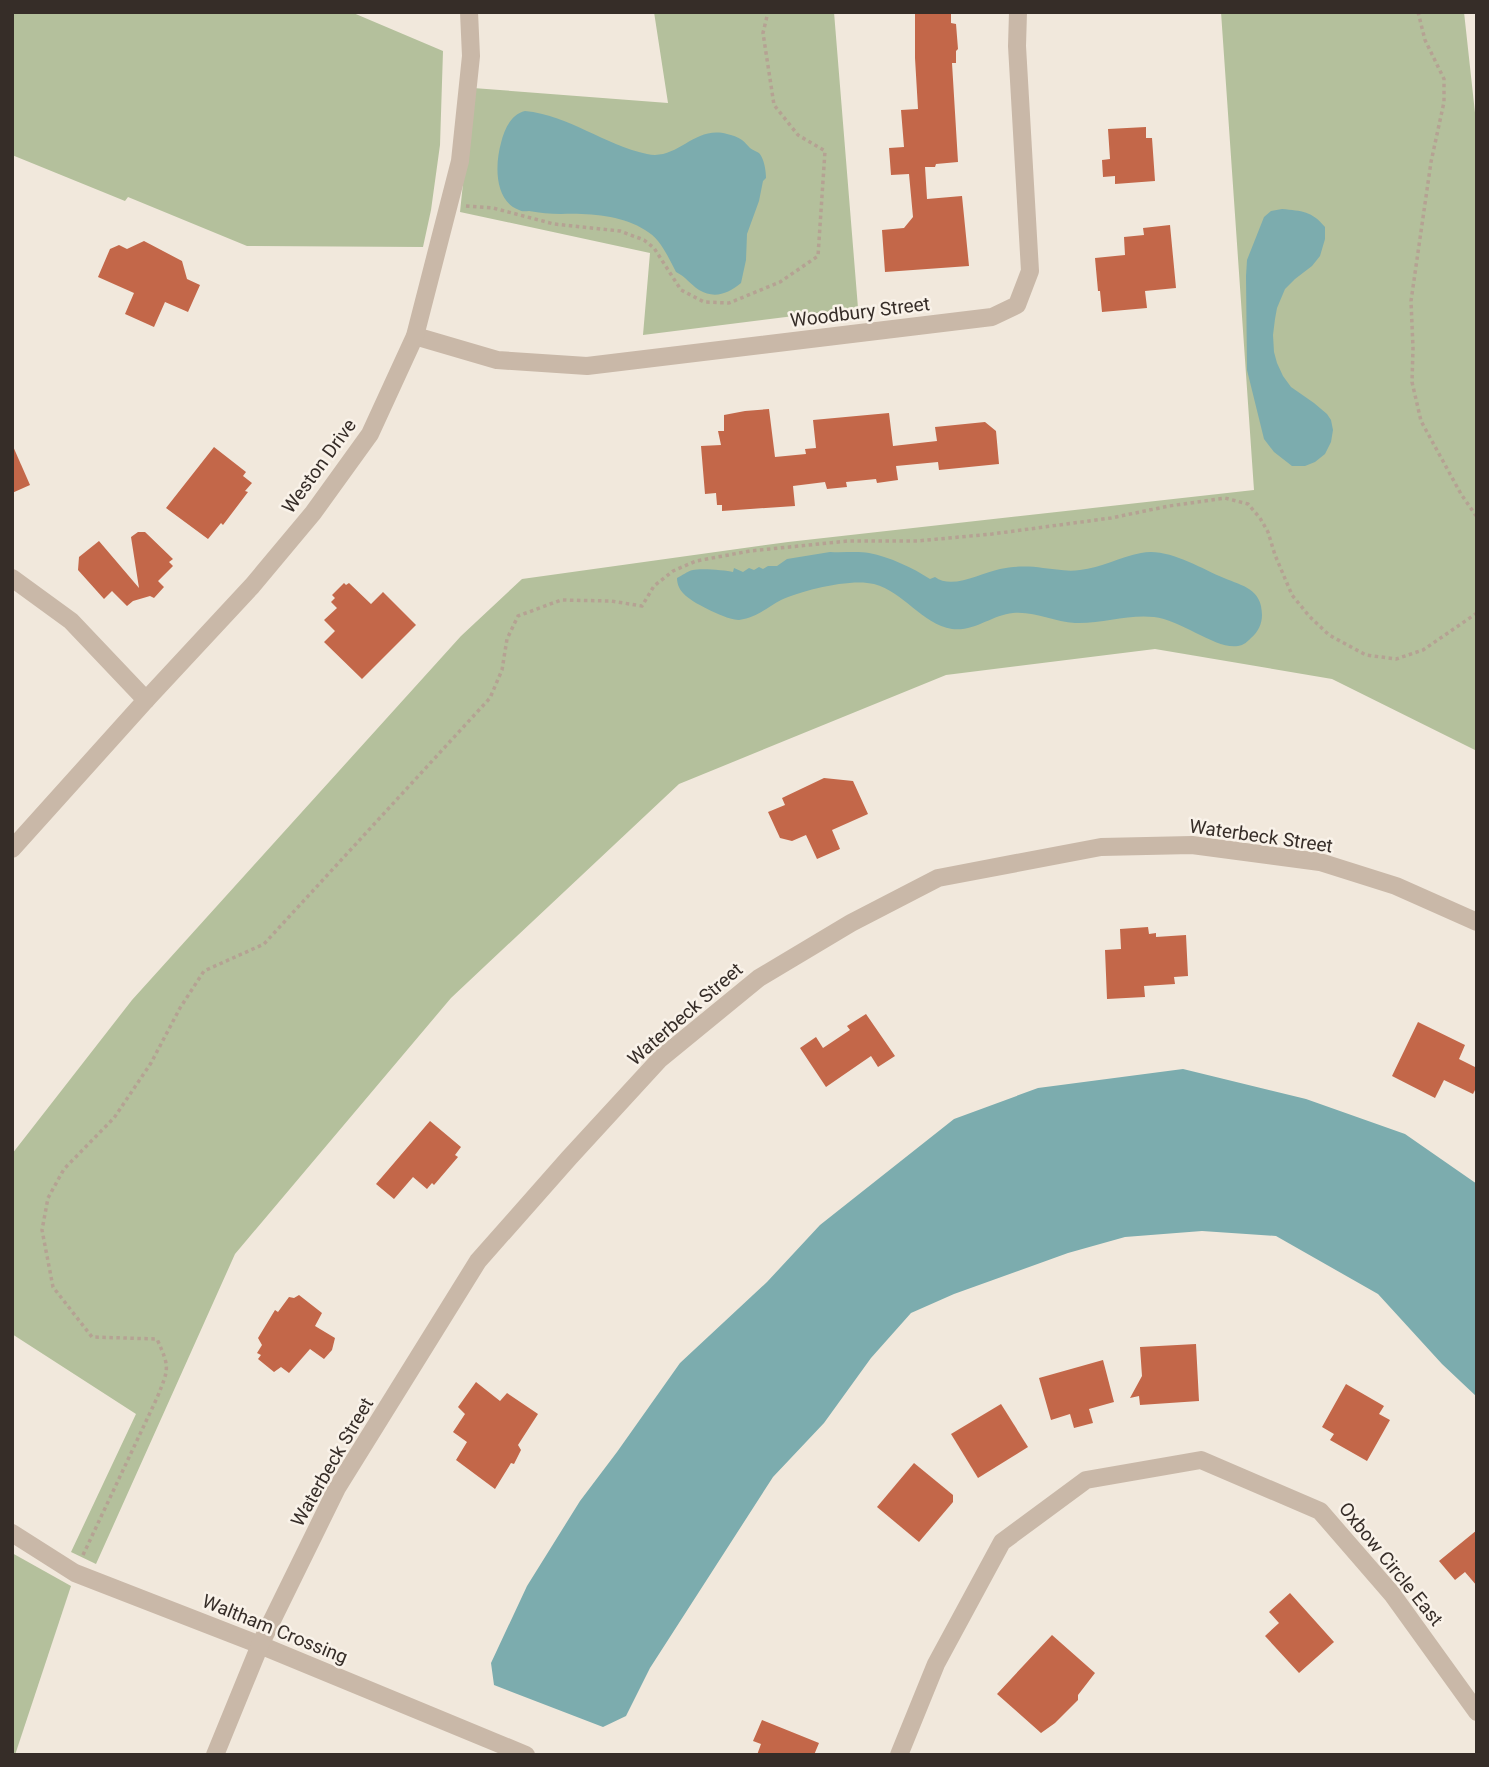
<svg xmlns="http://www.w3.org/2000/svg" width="1489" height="1767" viewBox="0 0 1489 1767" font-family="Roboto,sans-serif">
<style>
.green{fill:#b4c09c}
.water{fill:#7cacae}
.building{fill:#c36749}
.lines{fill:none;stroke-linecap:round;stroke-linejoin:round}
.path{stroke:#b5a293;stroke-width:3.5;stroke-dasharray:3.5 3.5;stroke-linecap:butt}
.minor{stroke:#c9b8a8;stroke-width:18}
.labels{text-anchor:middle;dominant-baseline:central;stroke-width:5;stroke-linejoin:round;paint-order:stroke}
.street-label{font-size:19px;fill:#362d28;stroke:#f9f2e9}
</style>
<rect width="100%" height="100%" fill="#f1e8dc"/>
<g class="green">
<path d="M12,12H351L443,51L440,145L431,210L423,247L247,246L128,197L125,201L12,155Z"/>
<path d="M654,12H834L858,308L643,335L650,253L460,212L473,88L668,103Z"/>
<path d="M1221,12H1464L1477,131V751L1332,679L1155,649L946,675L679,784L451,998L235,1254L96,1564L71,1552L136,1414L12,1334V1154L132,1000L461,636L522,579L788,542L1254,490Z"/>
<path d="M12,1553L71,1586L15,1755H12Z"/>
</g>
<g class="water">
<path d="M525,111C569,115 604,145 647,154C678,161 694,125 727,134C732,135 738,137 742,140C745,142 747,145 750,148C752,150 756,151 759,153C764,158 766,171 766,178L763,181L759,201L747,234L746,260L741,283C728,294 714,299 699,290C690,284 686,277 676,272C668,257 661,239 645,230C622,215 588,213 561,214C550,214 540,213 529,211C526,211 522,212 519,210C494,201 495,164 501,143C504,130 511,114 525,111Z"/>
<path d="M1282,209C1302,211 1312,211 1325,227V239L1320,256L1312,266L1295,279L1285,289L1277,308L1275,319L1273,335L1274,352L1277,363L1283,376L1291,387L1314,403L1327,414L1331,420L1333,430L1331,442L1325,454L1315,462L1305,466H1292L1274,452L1264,439L1247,370L1246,276L1247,260L1264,217L1271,211Z"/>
<path d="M830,552C843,553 857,551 869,553C890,557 913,568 930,579L935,577C952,590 981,573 1000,569C1014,566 1029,566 1043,568C1055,569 1067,572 1080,570C1101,568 1120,557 1141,553C1167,547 1200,568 1224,578C1243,586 1262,589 1262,615C1262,624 1258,632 1251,638C1247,642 1244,645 1238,646C1217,650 1181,620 1154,617C1128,614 1102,624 1075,623C1054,622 1035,611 1013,613C992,615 974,632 952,629C922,624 904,592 874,584C852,578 802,590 781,600C767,607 757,618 739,620C727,620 695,604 686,596C680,591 677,585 677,578C682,576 687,571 693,570C700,568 726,570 733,572L734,568L743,572L749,568L754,570L759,567L763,569L768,566H777L787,559Z"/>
<path d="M1183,1069L1306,1099L1405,1134L1477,1184V1397L1442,1364L1378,1294L1276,1236L1202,1231L1125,1237L1068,1253L954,1294L911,1313L871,1358L824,1423L773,1477L650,1668L626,1716L603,1727L494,1685L491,1663L527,1586L580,1501L617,1452L680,1363L767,1282L820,1225L954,1119L1038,1088Z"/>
</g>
<g class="building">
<path d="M923,12H951V23L956,24L958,49L956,51V63H952L958,162L936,164L935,167H925L927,199L962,196L969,266L885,272L882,230L904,228L913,217L909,174L891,175L889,148L904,147L901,110L918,109L915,58V13Z"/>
<path d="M1146,127V138H1152L1155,181L1115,184V176L1103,177L1102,160L1110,159L1108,129Z"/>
<path d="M1170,225L1176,288L1145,291L1147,308L1102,312L1100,291H1098L1095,258L1125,255L1124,237L1144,235L1143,228Z"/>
<path d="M144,241L182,261L187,279L200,285L188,312L165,302L154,327L125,314L134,293L98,277L110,249L119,245L127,249Z"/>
<path d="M769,409L775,457L806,454L805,449L816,448L813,420L889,413L893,446L937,441L935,427L985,422L996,431L999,464L939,470L938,462L896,466L898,480L877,483L876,479L846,482L847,487L827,489L825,482L793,486L795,506L722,511V505H717L716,493L705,494L701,446L721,445L718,431H724V415L745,411Z"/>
<path d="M12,444L30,485L12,493Z"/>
<path d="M214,447L246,472L243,476L252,483L245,491L248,492L223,525L221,523L208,539L166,508Z"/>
<path d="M138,532H145L173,559L169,562L173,566L158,581L164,587L154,598L150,596L133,601L127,606L112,591L104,599L78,570L79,557L99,541L139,588L131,537Z"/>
<path d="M344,583L346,585L349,583L371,604L383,592L416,625L362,679L324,642L335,631L324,620L337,608L331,602L335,598L332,595Z"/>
<path d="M824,778L853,781L868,814L832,830L840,849L817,859L806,835L792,841L780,838L768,812L785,805L782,798Z"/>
<path d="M1148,927L1149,934L1156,933V937L1186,935L1188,976L1174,977L1175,984L1144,986L1145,997L1107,999L1105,950L1121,949L1120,929Z"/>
<path d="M866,1014L895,1056L878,1067L871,1056L826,1087L800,1048L816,1037L823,1048L850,1030L847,1026Z"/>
<path d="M1418,1022L1465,1045L1459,1059L1477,1068V1086L1473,1094L1444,1080L1435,1098L1392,1076Z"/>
<path d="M430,1121L461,1147L455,1155L458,1157L434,1185L432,1183L427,1189L413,1177L394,1199L376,1184Z"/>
<path d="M299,1295L322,1313L315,1326L335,1338L332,1350L324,1359L310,1349L289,1373L281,1367L274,1372L258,1359L261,1355L257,1353L262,1345L258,1338L275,1310L278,1312L289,1297L294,1298Z"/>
<path d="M1196,1344L1199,1401L1140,1405L1139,1396L1130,1398L1142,1376L1140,1347Z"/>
<path d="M1103,1360L1114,1402L1089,1409L1093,1423L1074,1428L1070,1414L1051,1420L1039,1378Z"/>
<path d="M476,1382L500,1401L507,1393L538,1414L518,1445L521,1450L514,1464L511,1463L495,1489L456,1460L467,1442L453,1432L465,1414L458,1407Z"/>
<path d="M1346,1384L1384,1406L1379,1414L1390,1420L1367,1461L1330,1440L1334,1434L1322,1427Z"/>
<path d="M1001,1404L1028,1447L978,1478L951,1434Z"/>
<path d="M914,1463L953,1495V1502L919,1542L877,1507Z"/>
<path d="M1477,1530V1586L1465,1572L1455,1580L1439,1561Z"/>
<path d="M1290,1593L1334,1642L1299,1673L1265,1636L1279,1623L1269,1612Z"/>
<path d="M1052,1635L1095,1673L1078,1695V1700L1055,1723L1041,1733L997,1694Z"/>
<path d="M762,1720L819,1743L814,1755H757L761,1744L753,1741Z"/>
</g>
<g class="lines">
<g class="path">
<path d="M1418,12L1425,40L1444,79V102L1431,162L1411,301L1413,348L1412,382L1421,421L1461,494L1477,517"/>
<path d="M466,206L493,208L554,224L620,231L644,240L654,248L681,290L704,302L729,303L780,282L818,256L825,151L798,135L774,105L763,33L768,12"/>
<path d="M83,1555L157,1398C169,1368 170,1368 157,1339L92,1337L53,1287L42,1230L48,1198L64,1169L114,1118L151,1063L180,1008L204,971L264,944L490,698L502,670L507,639L518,616L561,600L611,601L642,606L654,586L673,571L696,561L750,551L848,541H917L992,534L1111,518L1169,506L1225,498L1248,504L1260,518L1268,532L1275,555L1292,595L1309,616L1329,635L1366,655L1396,659L1423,650L1477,613"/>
</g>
<g class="minor">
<path d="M415,336L497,360L587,366L992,317L1017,305L1030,271L1017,46L1018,12"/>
<path d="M12,578L71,621L146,700"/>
<path d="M12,849L146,700L252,586L313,513L370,434L415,336L460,161L471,56L469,12"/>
<path d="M12,1533L75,1573L260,1645L526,1755"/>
<path d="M215,1755L260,1645L337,1488L478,1261L569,1158L660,1059L759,978L851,923L938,878L1101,847L1192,845L1320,862L1396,886L1477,922"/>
<path d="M899,1755L936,1664L1002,1542L1086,1480L1201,1460L1320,1511L1392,1594L1477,1712"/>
</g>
</g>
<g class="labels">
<g class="street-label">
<text transform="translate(860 312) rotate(-7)">Woodbury Street</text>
<text transform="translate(319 466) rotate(-54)">Weston Drive</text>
<text transform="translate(1261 836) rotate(8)">Waterbeck Street</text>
<text transform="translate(685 1014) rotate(-41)">Waterbeck Street</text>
<text transform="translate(332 1462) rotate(-60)">Waterbeck Street</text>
<text transform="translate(1391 1564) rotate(51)">Oxbow Circle East</text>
<text transform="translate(275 1629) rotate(22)">Waltham Crossing</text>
</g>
</g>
<rect width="1489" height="1767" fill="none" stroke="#362d28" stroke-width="28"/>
</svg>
